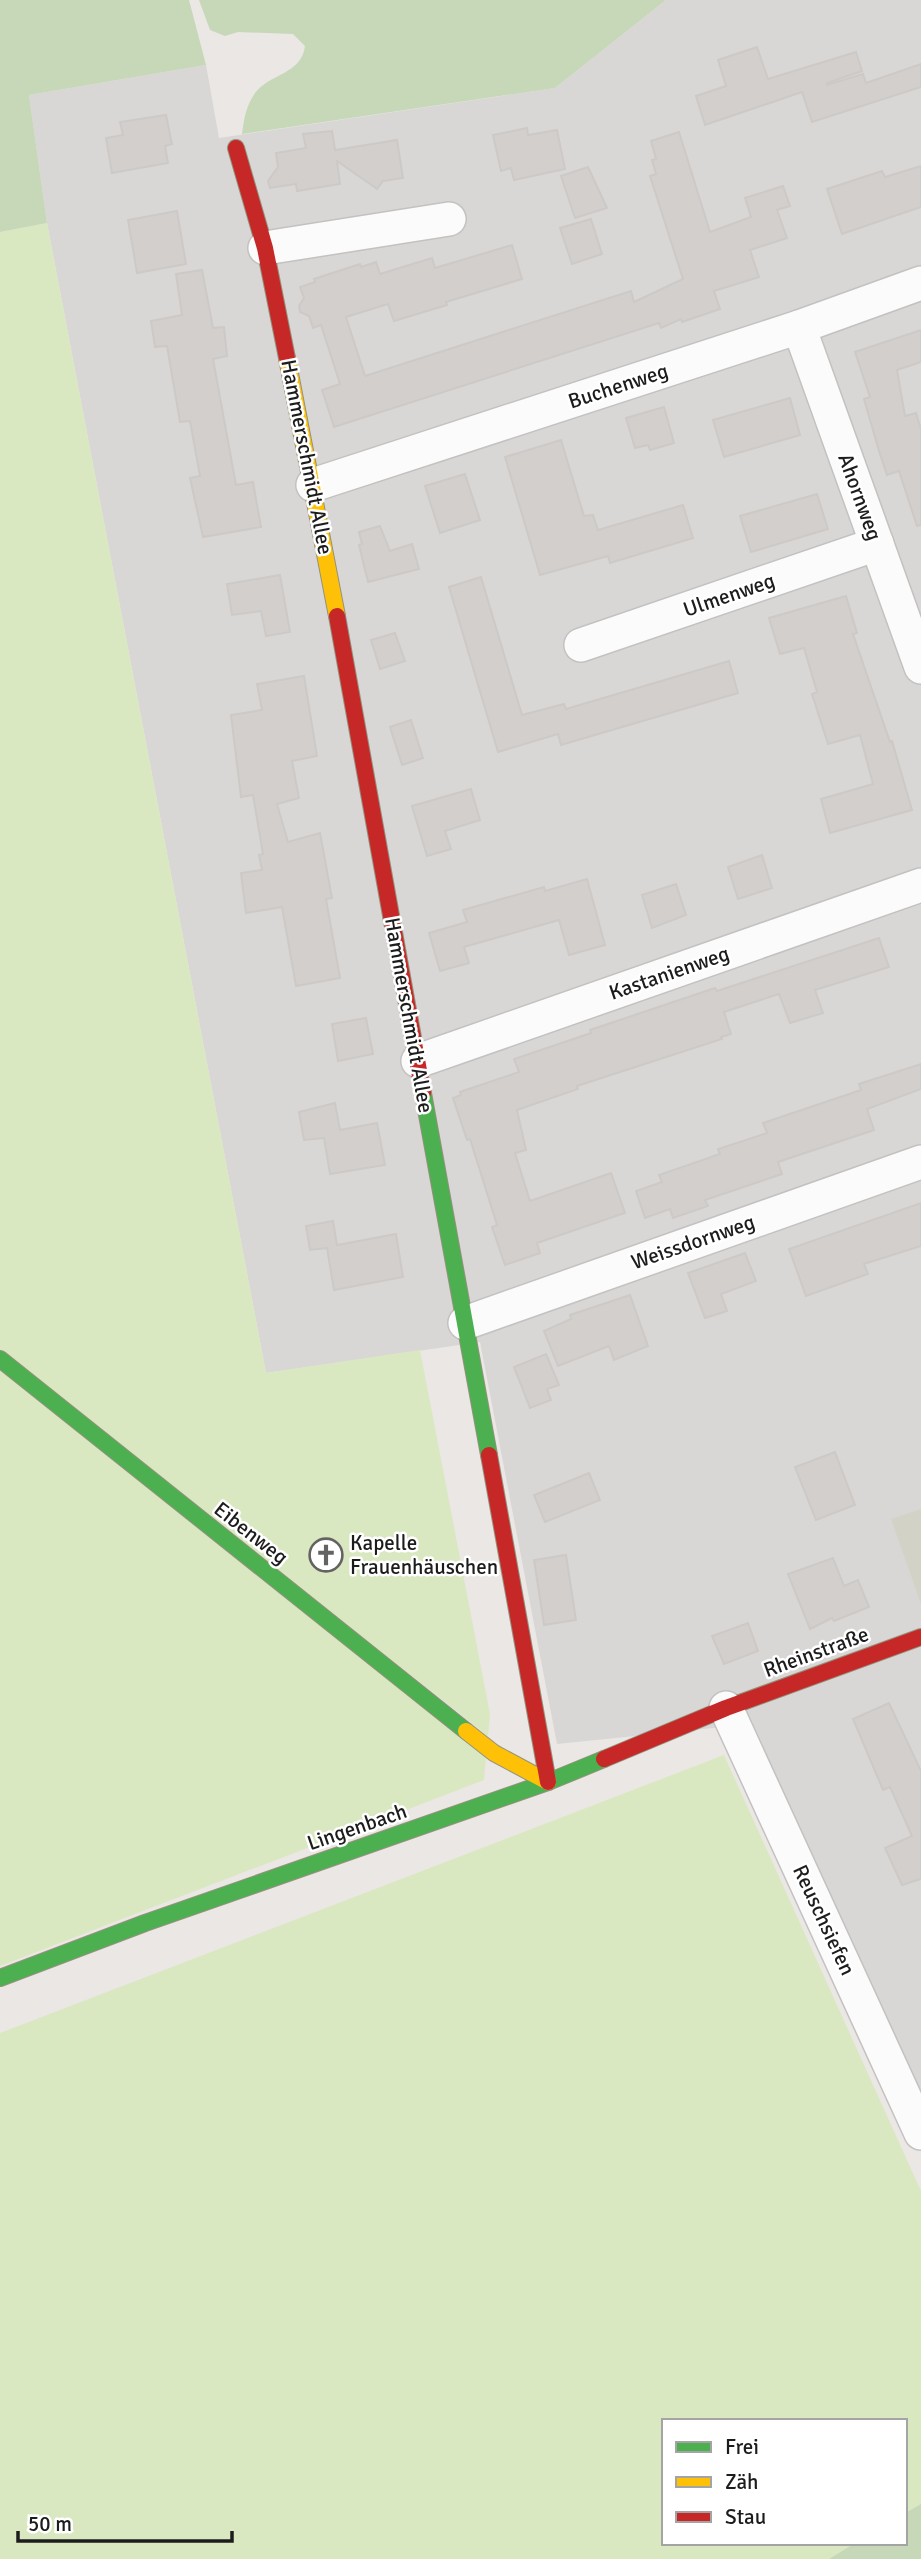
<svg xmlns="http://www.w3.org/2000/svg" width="921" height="2559" viewBox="0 0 921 2559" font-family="Signika,sans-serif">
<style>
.residential{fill:#d9d7d6}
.construction{fill:#d3d2c6}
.grass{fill:#dae8c2}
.forest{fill:#c7d8b9}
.building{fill:#d3cfcd;stroke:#cdc9c6;stroke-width:2}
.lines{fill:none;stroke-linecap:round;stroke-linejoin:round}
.street-casing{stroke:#c3c2c0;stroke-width:36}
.fast-casing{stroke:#94927d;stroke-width:18}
.slow-casing{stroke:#94927d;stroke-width:18}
.jam-casing{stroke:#94927d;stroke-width:18}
.street{stroke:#fcfbfb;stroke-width:33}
.fast{stroke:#4caf50;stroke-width:16}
.slow{stroke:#ffc107;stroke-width:16}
.jam{stroke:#c62828;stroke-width:16}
.labels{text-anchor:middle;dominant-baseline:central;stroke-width:5;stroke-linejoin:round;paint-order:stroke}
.street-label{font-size:21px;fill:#1c1c1c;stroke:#fff}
.poi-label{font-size:21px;fill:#1c1c1c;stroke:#fff;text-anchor:start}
</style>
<rect width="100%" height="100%" fill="#eae7e4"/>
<path class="residential" d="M666,0H921V2101L752,1724L557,1744L480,1342L266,1373L47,223L29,95L206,65L219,138L555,88Z"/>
<path class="construction" d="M921,1509V1604L891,1519Z"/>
<g class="grass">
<path d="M47,223L266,1373L420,1350L490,1714L488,1736L0,1350V232Z"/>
<path d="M0,1369L486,1756L484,1780L0,1966Z"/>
<path d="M724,1755L921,2191V2504L905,2513V2421H664V2543H855L829,2559H0V2033Z"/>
</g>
<g class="forest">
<path d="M0,0H189L206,65L29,95L47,223L0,232Z"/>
<path d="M199,0H666L555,88L242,134C244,119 246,106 255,93C269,74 302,74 305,46L293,34L238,32L225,36L210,30Z"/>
<path d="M921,2504V2559H829L855,2543H905V2513Z"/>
</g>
<g class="building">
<path d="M757,47L768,79L856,52L862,71L827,83V85L863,74L866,83L921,64V87L812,122L802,92L705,125L696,96L726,86L718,60Z"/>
<path d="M166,115L172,144L165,146L168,163L112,173L106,138L123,135L120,122Z"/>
<path d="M527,128L528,135L557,130L565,169L514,180L511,168L501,171L493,135Z"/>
<path d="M332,131L335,150L397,140L403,178L383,181L377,189L337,161L340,184L297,191L296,184L270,188L268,181L278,167L276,153L306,148L303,134Z"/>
<path d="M679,132L710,232L751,217L745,198L783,186L790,206L777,210L787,238L750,250L759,277L714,291L720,309L682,322L681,319L661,328L659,323L334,427L322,390L340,384L321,325L313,328L309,316L300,312L299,306L304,298L300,287L315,282L314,279L360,264L361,267L376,262L380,274L432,258L435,268L512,245L522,279L446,302L447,305L394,321L388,304L346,317L365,376L631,291L634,302L683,279L650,176L656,174L652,160L656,159L651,141Z"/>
<path d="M921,166V207L842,234L827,189L882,171L885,177Z"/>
<path d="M588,167L607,208L575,218L561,176Z"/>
<path d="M177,211L186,264L137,273L128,220Z"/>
<path d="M591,219L602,254L572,264L560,228Z"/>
<path d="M202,270L213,328L224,327L227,356L213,359L236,485L253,482L261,527L203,537L190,478L200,476L190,421L180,422L167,346L155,347L151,321L182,315L176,274Z"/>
<path d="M921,330V362L897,370L905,416L916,413L921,429V525L917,526L899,471L887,475L879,451L864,399L870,397L855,352Z"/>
<path d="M790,398L800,435L724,457L713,420Z"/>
<path d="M664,407L674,443L650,450L648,445L635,448L626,418Z"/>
<path d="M561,440L584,516L593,515L598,530L683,505L693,538L610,563L608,556L540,575L505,457Z"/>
<path d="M465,474L480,520L440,533L425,486Z"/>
<path d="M817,494L828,529L751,552L740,516Z"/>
<path d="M380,526L390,551L412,544L419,569L368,582L359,545L362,544L359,532Z"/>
<path d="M280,575L290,632L266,636L261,611L232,615L227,584Z"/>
<path d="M481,577L522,715L564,704L566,709L729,661L738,693L561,745L558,734L498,752L449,587Z"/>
<path d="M846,596L857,633L853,634L890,742L892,741L912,810L830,833L821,799L873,784L860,735L828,744L812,694L817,692L804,648L780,654L769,618Z"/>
<path d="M395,633L405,661L380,669L371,640Z"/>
<path d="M304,676L317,756L292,761L299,798L277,804L288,842L320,833L332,898L326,899L340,978L296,986L282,907L246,913L241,873L262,870L259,855L263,854L253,795L241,797L231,715L262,710L257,684Z"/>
<path d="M411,720L423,758L402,765L390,727Z"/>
<path d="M471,789L480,820L445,831L451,849L427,856L412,806Z"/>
<path d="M762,855L772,888L738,899L728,867Z"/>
<path d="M587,879L605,945L569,955L559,920L464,947L469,963L440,971L429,933L467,922L463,910L544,887L545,891Z"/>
<path d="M676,884L686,915L652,928L642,895Z"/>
<path d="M879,938L889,967L815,990L823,1013L790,1023L779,994L724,1012L731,1034L721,1037L722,1039L577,1086L578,1089L517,1110L526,1150L515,1153L530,1201L611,1173L625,1213L537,1243L540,1253L505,1265L492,1227L497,1225L470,1139L467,1140L453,1098L461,1095L460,1092L519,1072L514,1059L591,1033L590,1030L715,988L717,991Z"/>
<path d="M366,1018L373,1054L338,1061L332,1024Z"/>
<path d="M921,1064V1089L867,1109L874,1130L778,1162L782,1174L705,1200L708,1206L673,1218L670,1209L645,1218L636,1191L662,1182L659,1175L720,1154L718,1149L767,1133L763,1123L861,1090L859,1084Z"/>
<path d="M335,1103L340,1130L377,1123L385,1165L330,1174L324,1138L304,1140L299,1112Z"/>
<path d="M921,1203V1246L864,1264L868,1274L806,1296L789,1249Z"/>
<path d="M333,1221L337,1245L396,1234L403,1277L334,1290L327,1248L310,1250L306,1226Z"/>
<path d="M745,1253L756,1281L721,1294L727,1311L705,1318L688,1273Z"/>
<path d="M630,1295L648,1346L614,1360L609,1346L558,1366L544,1331L571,1319L570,1315Z"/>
<path d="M546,1354L559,1385L547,1389L551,1400L530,1408L514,1367Z"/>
<path d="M835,1452L855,1505L816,1520L795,1467Z"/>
<path d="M589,1473L600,1500L545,1522L534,1495Z"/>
<path d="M566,1555L576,1620L544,1625L534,1560Z"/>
<path d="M833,1558L844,1586L858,1580L869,1607L834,1621L832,1618L810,1629L788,1574Z"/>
<path d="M748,1623L758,1651L724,1664L712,1636Z"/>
<path d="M889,1703L921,1771V1879L902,1885L885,1848L912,1836L890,1787L883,1790L853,1719Z"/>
</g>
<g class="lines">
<defs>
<g id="street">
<path d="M265,248L449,219"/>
<path d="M799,327L921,667"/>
<path d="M313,485L799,327L921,283"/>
<path d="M581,645L877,544"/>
<path d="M418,1061L921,885"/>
<path d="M465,1323L921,1162"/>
<path d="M726,1708L921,2133"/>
</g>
<g id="fast">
<path d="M423,1093L489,1455"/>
<path d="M0,1359L466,1731"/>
<path d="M0,1978L145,1923L548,1782L604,1759"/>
</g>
<g id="slow">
<path d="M287,358L337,616"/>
<path d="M466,1731L494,1753L548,1782"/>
</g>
<g id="jam">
<path d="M236,148L265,248L287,358"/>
<path d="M337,616L423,1093"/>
<path d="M489,1455L548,1782"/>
<path d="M604,1759L726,1708L921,1637"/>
</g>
</defs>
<use href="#street" class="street-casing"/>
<use href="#fast" class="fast-casing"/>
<use href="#slow" class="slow-casing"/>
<use href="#jam" class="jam-casing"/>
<use href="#street" class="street"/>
<use href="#fast" class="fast"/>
<use href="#slow" class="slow"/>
<use href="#jam" class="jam"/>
</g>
<defs>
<symbol id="church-ring" viewBox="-11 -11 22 22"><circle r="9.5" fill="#fff" stroke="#646362" stroke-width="1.5"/><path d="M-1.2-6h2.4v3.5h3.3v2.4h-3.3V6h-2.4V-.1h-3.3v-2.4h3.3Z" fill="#646362"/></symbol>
</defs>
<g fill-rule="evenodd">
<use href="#church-ring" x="307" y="1536" width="38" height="38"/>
</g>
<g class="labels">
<g class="street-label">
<text transform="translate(618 386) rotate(-18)">Buchenweg</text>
<text transform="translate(307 457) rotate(79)">Hammerschmidt Allee</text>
<text transform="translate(860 497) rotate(70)">Ahornweg</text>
<text transform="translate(729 595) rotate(-19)">Ulmenweg</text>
<text transform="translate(669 973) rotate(-19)">Kastanienweg</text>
<text transform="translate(409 1015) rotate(80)">Hammerschmidt Allee</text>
<text transform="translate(693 1242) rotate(-19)">Weissdornweg</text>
<text transform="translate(251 1533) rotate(38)">Eibenweg</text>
<text transform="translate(816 1652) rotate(-20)">Rheinstraße</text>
<text transform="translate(357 1827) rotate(-19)">Lingenbach</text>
<text transform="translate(824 1920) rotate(65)">Reuschsiefen</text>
</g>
<g class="poi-label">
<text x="350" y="1543">Kapelle<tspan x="350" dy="24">Frauenhäuschen</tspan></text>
</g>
</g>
<rect x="662" y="2419" width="245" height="126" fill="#ffffff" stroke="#a4a4a4" stroke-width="2"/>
<rect x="676" y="2442" width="35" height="10" fill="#4caf50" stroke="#a4a4a4" stroke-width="2"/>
<text x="725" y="2454" font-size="21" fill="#1c1c1c">Frei</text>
<rect x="676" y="2477" width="35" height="10" fill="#ffc107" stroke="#a4a4a4" stroke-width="2"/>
<text x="725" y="2489" font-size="21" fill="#1c1c1c">Zäh</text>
<rect x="676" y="2512" width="35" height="10" fill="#c62828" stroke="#a4a4a4" stroke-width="2"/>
<text x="725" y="2524" font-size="21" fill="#1c1c1c">Stau</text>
<path d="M18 2531v10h214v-10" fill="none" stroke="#1c1c1c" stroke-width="3.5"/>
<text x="28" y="2531" font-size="21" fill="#1c1c1c" stroke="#ffffff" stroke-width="5" paint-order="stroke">50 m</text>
</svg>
